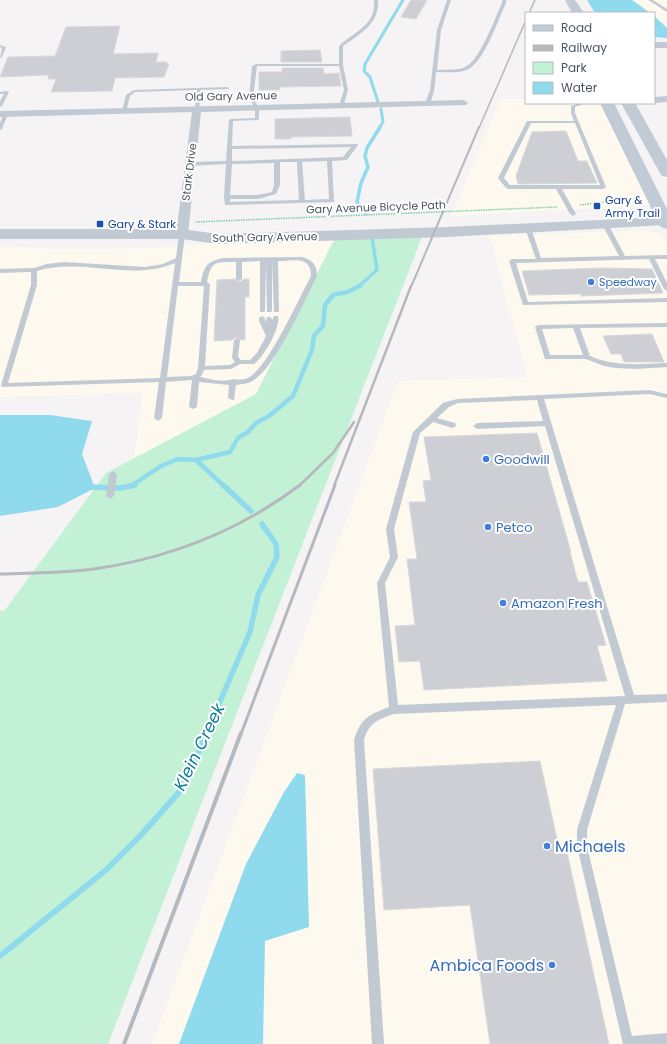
<svg xmlns="http://www.w3.org/2000/svg" width="667" height="1044" viewBox="0 0 667 1044" font-family="Poppins,sans-serif">
<style>
.commercial{fill:#fdf9ef}
.green{fill:#c3f1d5}
.water{fill:#90daee}
.lines{fill:none;stroke-linecap:round;stroke-linejoin:round}
.stream-far4{stroke:#90daee;stroke-width:3}
.stream-far3{stroke:#90daee;stroke-width:3.5}
.stream-far2{stroke:#90daee;stroke-width:4.5}
.stream-far1{stroke:#90daee;stroke-width:5.5}
.stream{stroke:#90daee;stroke-width:6}
.building{fill:#cdcfd5;stroke:#d7d9de}
.path{stroke:#7ad0a6;stroke-width:1.5;stroke-dasharray:1.5 1;stroke-linecap:butt}
.service{fill:#c1cad2;fill-rule:evenodd}
.minor{fill:#c1cad2;fill-rule:evenodd}
.tertiary{fill:#c1cad2;fill-rule:evenodd}
.secondary{fill:#c1cbd6;fill-rule:evenodd}
.rail-far4{stroke:#b5b8bd;stroke-width:1.5}
.rail-far3{stroke:#b5b8bd;stroke-width:2}
.rail-far2{stroke:#b5b8bd;stroke-width:2.5}
.rail-far1{stroke:#b5b8bd;stroke-width:3}
.rail{stroke:#b5b8bd;stroke-width:4}
.transit-dot{fill:#1a4fb4;stroke:#fff;stroke-width:1.5}
.shop-dot{fill:#3f7fe0;stroke:#fff;stroke-width:1.5}
.labels{text-anchor:middle;dominant-baseline:central;stroke-width:4;stroke-linejoin:round;paint-order:stroke}
.far-street-label{font-size:11px;fill:#4a5661;stroke:#fff}
.far-transit-label{font-size:11px;fill:#164399;stroke:#fff;text-anchor:start}
.far-shop-label{font-size:11px;fill:#366cbe;stroke:#fff;text-anchor:start}
.shop-label{font-size:13px;fill:#366cbe;stroke:#fff;text-anchor:start}
.near-shop-label{font-size:16px;fill:#366cbe;stroke:#fff;text-anchor:start}
.near-water-label{font-size:17px;font-style:italic;fill:#0c7c9b;stroke:#fff}
</style>
<rect width="100%" height="100%" fill="#f5f3f3"/>
<g class="commercial">
<path d="M634,0H667V26L654,15V13H651Z"/>
<path d="M501,99H526V103H601L653,205L451,216Z"/>
<path d="M641,230L658,233L667,240V1044H152L398,381L527,377L490,236Z"/>
<path d="M334,240L256,394L134,459L143,393L0,397V246L61,249L150,248L208,243Z"/>
</g>
<path class="green" d="M422,237L108,1044H0V611L5,610L106,473L256,394L334,240Z"/>
<g class="water">
<path d="M587,0H632L650,13H595Z"/>
<path d="M654,16L667,28V38L654,37Z"/>
<path d="M0,415H50L92,421L82,454L95,488L58,507L0,516Z"/>
<path d="M297,773L305,775L309,927L265,941L263,1044H179L246,864L284,792Z"/>
</g>
<g class="lines">
<g class="stream-far4">
<path d="M378,102L370,77L364,71L365,64L403,0"/>
<path d="M379,128L383,122L381,109"/>
</g>
<g class="stream-far3">
<path d="M366,214L357,202L361,183L368,167L365,156L367,148L380,127"/>
<path d="M358,287L377,270L372,237"/>
</g>
<g class="stream-far2">
<path d="M196,460L230,452L238,438L248,432L256,423L269,416L293,396L312,350L314,336L323,326L325,305L333,295L347,292L360,286"/>
<path d="M131,486L161,466L178,459L196,460L224,486"/>
</g>
<g class="stream-far1">
<path d="M223,485L251,511"/>
<path d="M90,487L121,488L135,485"/>
<path d="M206,734L250,632L258,595L277,557L276,544L262,524"/>
</g>
<path class="stream" d="M0,956L106,870L141,835L181,790L207,733"/>
</g>
<g class="building">
<path d="M411,0H427L416,19L401,17Z"/>
<path d="M120,26L113,54L158,53L156,62H167V64H169L164,77L115,78L112,91L51,92L56,79H48L49,75L0,77L8,57L55,56L66,27Z"/>
<path d="M320,50L322,62H281V51Z"/>
<path d="M282,68H323L324,74L339,73L341,86L280,87V90H259V72H282Z"/>
<path d="M350,117L352,136L291,137V139H275V119Z"/>
<path d="M566,131L578,161H587L597,183L518,184L516,176L532,132Z"/>
<path d="M600,268L652,269L663,293L581,296V294L529,295L522,271Z"/>
<path d="M235,279L240,282L244,279H249V297H245V340H241L236,337L232,340L214,341L217,280Z"/>
<path d="M652,334L664,362H624L621,354H611L603,336Z"/>
<path d="M537,433L571,552H570L578,582H587L606,645L597,646L607,681L424,690L420,661L399,662L395,626L415,625L407,559H417L409,502H426L423,481L431,480L424,437Z"/>
<path d="M540,761L560,853L567,852L609,1044H490L470,905L384,910L373,769Z"/>
</g>
<g class="lines">
<g class="path">
<path d="M580,205L638,198"/>
<path d="M196,222L557,207"/>
</g>
<g class="service">
<path d="M374,0H378C380,23 360,34 343,46V65L348,90L343,107L339,106L344,90L339,66H257L253,98L259,108V119L257,120L233,121L232,146L357,144L358,145L347,160L332,161L334,202L225,205L224,197L226,164L190,166L187,164L190,162L226,161L229,120L231,119L255,118V108L249,98L252,66L256,64H339V46C355,31 376,26 374,0ZM351,147L343,157L232,161V149ZM327,161L329,199L305,200L302,162ZM280,162H297L299,200L230,202V199H258L276,194L280,185ZM274,163V185L272,192L258,195H230L232,164Z"/>
<path d="M447,0H451L441,30L437,70C445,69 457,71 465,67C479,62 495,18 502,3V0H506V3C498,20 485,59 470,68C462,74 446,72 436,72C435,82 435,99 427,105L425,104L430,90L437,30Z"/>
<path d="M648,0H653L667,9V12Z"/>
<path d="M0,45L6,47L2,57L0,58L2,48L0,47Z"/>
<path d="M227,87L229,88V89L201,90L199,109L197,110L195,109L197,90L135,92L130,96L126,112L122,111L126,95L134,90Z"/>
<path d="M7,91L9,92L2,106L0,107V101L4,94H0V92Z"/>
<path d="M579,103H586L575,107V113L606,187L603,189H562L576,214L573,216L570,214L556,189H508L506,188L498,178L527,121H574L571,113V106ZM531,123H575L600,185H510L504,178Z"/>
<path d="M4,113L8,114L2,129L0,130V123Z"/>
<path d="M603,223L608,224L625,256L667,255V259H655L667,283V291L664,289L649,259L516,263L528,302L667,298V302L523,305L509,261L512,259H536L525,228L526,227L531,228L541,258L619,256L602,224Z"/>
<path d="M182,232L185,234L179,282H201C204,266 206,262 223,258L302,257C313,260 317,265 317,276C304,302 276,366 254,380C249,384 242,384 236,385L234,400H232L228,398L229,385L199,382L197,407L193,409L189,407L192,380L166,382L162,418L158,421L154,418L159,382L2,387L1,385L31,285V272L0,273V269L34,268L47,264L64,262L145,267L163,264L176,258L179,234ZM260,261V312H264L265,311L266,261L267,312H271L272,311V261L274,312H278L279,311L278,261C293,261 311,255 311,276C299,298 268,368 248,378C243,380 237,380 233,379C224,383 209,379 200,377L202,375L204,370L231,369L240,364H254C264,357 281,327 278,316H274L272,320L271,317H267L266,322L264,317L262,316L259,318V321L266,336L257,353L250,360H241L238,357L240,340L237,338L234,340L232,358L235,362L230,365L205,366L210,284L207,282C211,261 215,262 236,262V279L239,281L242,279V262ZM175,263L160,378L8,383L37,285V271C82,257 131,282 175,263ZM178,286H204L198,368L196,374L191,376L167,377Z"/>
<path d="M667,323V327L580,328L590,356C615,367 640,364 667,363V367L636,369L616,368L604,366L586,359H545L535,327L538,325ZM573,328L583,355H550L542,329Z"/>
<path d="M649,390L667,394V398L649,394L544,399L634,695L667,694V702L625,704L587,830V846L632,1036L667,1033V1044H623L577,846V830L616,705L394,714C378,720 369,722 364,740L384,1044H372L354,740C361,718 368,715 389,707L377,583L390,557L386,529L413,432L443,403L457,399ZM537,400L543,421L477,423L473,426L477,429L545,426L625,696L398,705L385,583L398,557L394,529L420,433L433,422L452,428L455,427L456,425L455,423L437,418L449,407L458,403Z"/>
<path d="M113,471L117,474L114,496L110,499L106,496L109,474Z"/>
</g>
<g class="minor">
<rect x="654" y="42" width="13" height="6"/>
<path d="M667,96V102L654,103V97Z"/>
<path d="M463,100L466,101L468,103L466,105L201,112L188,234L186,236H178L176,234L192,112L0,117V111Z"/>
</g>
<path class="tertiary" d="M665,217H667V225H665L447,237L218,244L182,239H0V229H182L218,234L447,227Z"/>
<g class="secondary">
<path d="M565,0H575L584,13H572Z"/>
<path d="M600,103H614L667,209V229L661,227L659,224Z"/>
<path d="M621,103H635L667,160V177L662,176L660,173Z"/>
</g>
<g class="rail-far4">
<path d="M529,13L535,0"/>
<path d="M479,128L526,20"/>
</g>
<path class="rail-far3" d="M411,287L479,127"/>
<g class="rail-far2">
<path d="M299,486L333,453L354,422"/>
<path d="M334,486L411,286"/>
</g>
<g class="rail-far1">
<path d="M0,574C31,573 63,573 94,569C170,558 239,531 300,485"/>
<path d="M241,734L335,485"/>
</g>
<path class="rail" d="M124,1044L241,733"/>
</g>
<g class="transit-dot">
<rect x="593" y="202" width="8" height="8" rx="2"/>
<rect x="96" y="220" width="8" height="8" rx="2"/>
</g>
<g class="shop-dot">
<circle cx="591" cy="282" r="4"/>
<circle cx="486" cy="459" r="4"/>
<circle cx="488" cy="527" r="4"/>
<circle cx="503" cy="603" r="4"/>
<circle cx="547" cy="846" r="4"/>
<circle cx="552" cy="965" r="4"/>
</g>
<g class="labels">
<g class="far-street-label">
<text transform="translate(231 96) rotate(-1)">Old Gary Avenue</text>
<text transform="translate(189 172) rotate(-83)">Stark Drive</text>
<text transform="translate(376 207) rotate(-2)">Gary Avenue Bicycle Path</text>
<text transform="translate(265 237) rotate(-1)">South Gary Avenue</text>
</g>
<g class="far-transit-label">
<text x="605" y="200">Gary &amp;<tspan x="605" dy="13">Army Trail</tspan></text>
<text x="108" y="224">Gary &amp; Stark</text>
</g>
<g class="far-shop-label">
<text x="599" y="282">Speedway</text>
</g>
<g class="shop-label">
<text x="494" y="459">Goodwill</text>
<text x="496" y="527">Petco</text>
<text x="511" y="603">Amazon Fresh</text>
</g>
<g class="near-shop-label">
<text x="555" y="846">Michaels</text>
<text x="544" y="965" text-anchor="end">Ambica Foods</text>
</g>
<g class="near-water-label">
<text transform="translate(199 747) rotate(-64)">Klein Creek</text>
</g>
</g>
<rect x="525" y="12" width="130" height="92" fill="#ffffff" stroke="#b7bbc0"/>
<rect x="533" y="25" width="20" height="6" fill="#c1cbd6" stroke="#b7bbc0"/>
<text x="561" y="32" font-size="12" fill="#4a5661">Road</text>
<rect x="533" y="45" width="20" height="6" fill="#b5b8bd" stroke="#b7bbc0"/>
<text x="561" y="52" font-size="12" fill="#4a5661">Railway</text>
<rect x="533" y="62" width="20" height="12" fill="#c3f1d5" stroke="#b7bbc0"/>
<text x="561" y="72" font-size="12" fill="#4a5661">Park</text>
<rect x="533" y="82" width="20" height="12" fill="#90daee" stroke="#b7bbc0"/>
<text x="561" y="92" font-size="12" fill="#4a5661">Water</text>
</svg>
